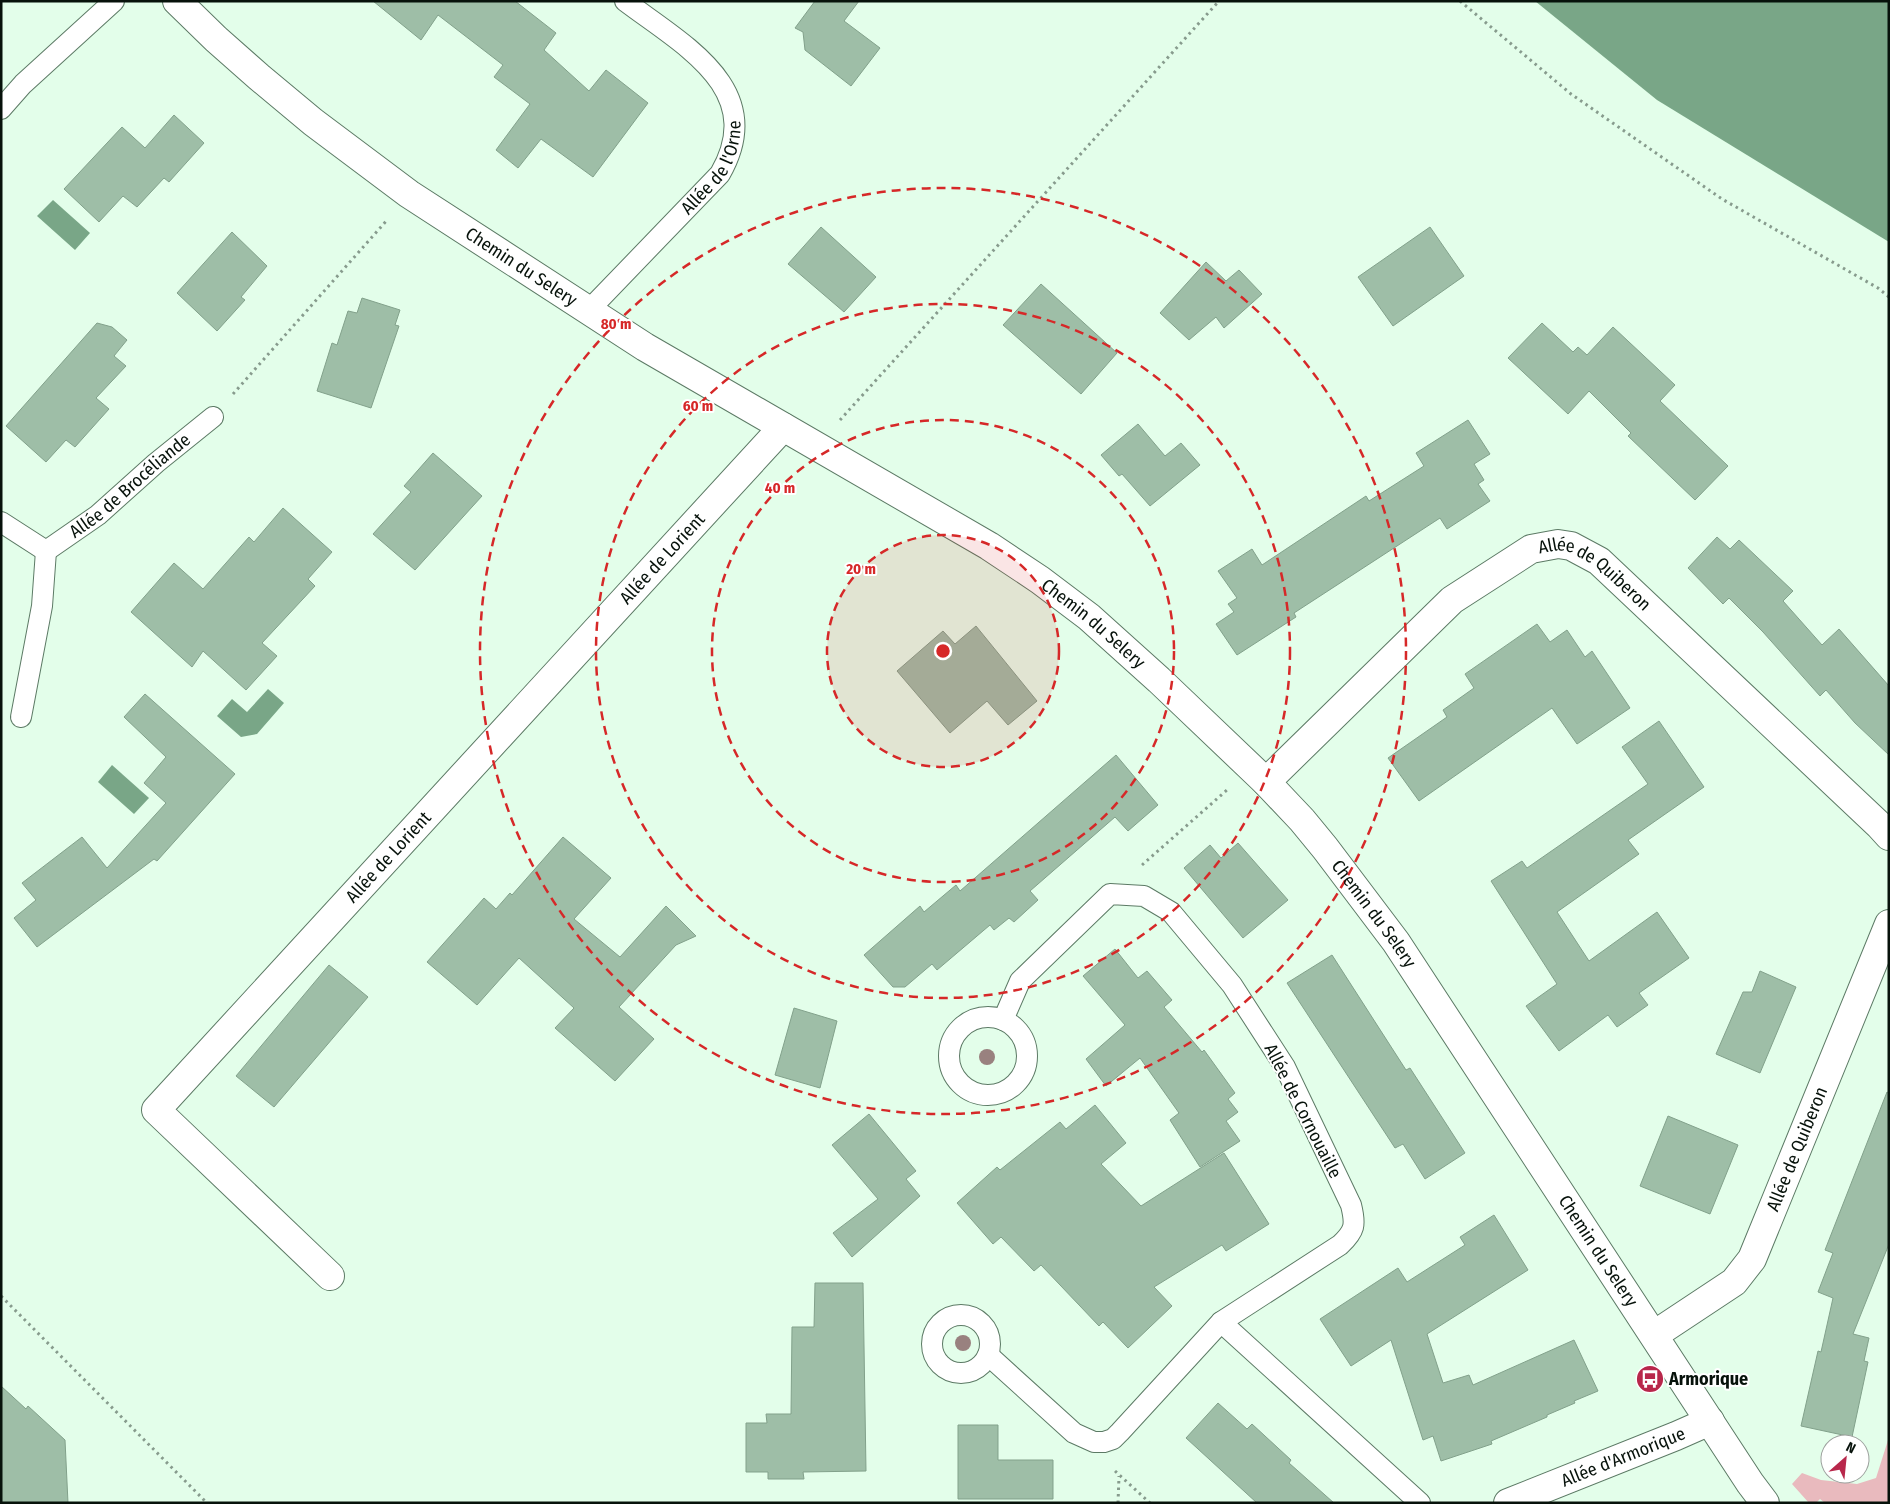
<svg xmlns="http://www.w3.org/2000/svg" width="1890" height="1504" viewBox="0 0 1890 1504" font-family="'Fira Sans Condensed',sans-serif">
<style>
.green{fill:#e9babe}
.water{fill:#79a687}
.building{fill:#9ebea7;stroke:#82a18b}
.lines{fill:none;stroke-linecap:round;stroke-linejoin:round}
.service-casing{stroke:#5c7a65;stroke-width:22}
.minor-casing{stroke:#5c7a65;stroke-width:30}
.path{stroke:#879b8d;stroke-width:3;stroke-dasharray:2.5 4;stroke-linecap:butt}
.service{stroke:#fff;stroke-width:20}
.minor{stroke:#fff;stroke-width:28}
.tree{fill:#99817f}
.ring{fill:none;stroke:#d62828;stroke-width:2.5;stroke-dasharray:9 6}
.labels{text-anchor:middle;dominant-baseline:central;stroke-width:4;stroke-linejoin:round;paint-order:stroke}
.street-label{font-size:18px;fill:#07120b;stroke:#fff}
.poi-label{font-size:18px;font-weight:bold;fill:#07120b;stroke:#fff;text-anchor:start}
.centre{fill:#d62828;stroke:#fff;stroke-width:2.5}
.ring-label{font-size:15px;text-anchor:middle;font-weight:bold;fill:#d62828;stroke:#fff;stroke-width:4;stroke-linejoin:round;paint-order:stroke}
</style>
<rect width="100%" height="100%" fill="#e3feea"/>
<path class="green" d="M1889,1437V1503H1825L1820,1499L1816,1503H1809L1792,1484L1802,1473L1821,1480L1857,1484L1876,1478Z"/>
<g class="water">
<path d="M1535,1H1889V242L1657,100Z"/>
<path d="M53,200L90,233L75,250L37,216Z"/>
<path d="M268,689L284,703L257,734L241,737L217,716L232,699L247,712Z"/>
<path d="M112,765L149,798L134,814L98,782Z"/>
</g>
<g class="building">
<path d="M373,1H515L556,33L544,50L589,91L606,70L648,103L593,177L541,139L518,168L496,150L530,104L494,77L503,65L438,15L421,40Z"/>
<path d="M815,1H859L844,21L880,48L851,86L805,50L803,32L795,28Z"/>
<path d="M174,115L204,143L169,182L164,178L137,207L123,196L99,222L64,189L122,127L145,148Z"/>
<path d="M821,227L876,277L844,312L788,264Z"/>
<path d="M1430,227L1464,276L1393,326L1358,277Z"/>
<path d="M232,232L267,266L241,297L245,300L217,331L177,293Z"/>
<path d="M1206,262L1226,281L1239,270L1262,294L1224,328L1216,317L1189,340L1160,313Z"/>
<path d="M1041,284L1117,353L1081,394L1003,325Z"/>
<path d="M362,298L400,310L395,325L399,326L371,408L317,391L332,343L337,345L348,311L357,313Z"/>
<path d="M97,323L112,327L127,340L114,356L126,366L96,398L109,409L75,447L66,440L46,462L6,426Z"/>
<path d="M1542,323L1573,352L1578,347L1587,355L1613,327L1675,385L1660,401L1728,466L1695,500L1628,436L1631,433L1589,391L1568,414L1508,358Z"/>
<path d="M1468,420L1490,454L1474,464L1484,480L1478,484L1490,501L1447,529L1440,518L1294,613L1296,617L1237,655L1216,624L1234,612L1228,604L1237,598L1218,571L1252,549L1262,565L1366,496L1369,501L1424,466L1416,453Z"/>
<path d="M1138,424L1165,456L1181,443L1200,465L1150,506L1122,474L1119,476L1101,455Z"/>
<path d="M433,453L482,496L415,570L373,534L411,492L404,486Z"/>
<path d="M283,508L332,552L308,579L315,586L262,643L277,656L246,690L203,651L192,667L131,612L174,563L203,589L249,537L254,542Z"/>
<path d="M1717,537L1730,549L1739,540L1793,591L1783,601L1822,645L1839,629L1889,686V755L1855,723L1826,690L1820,696L1763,632L1729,598L1723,604L1688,568Z"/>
<path d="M1537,624L1550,642L1567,630L1585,657L1592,651L1630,708L1577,744L1552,708L1419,801L1388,758L1447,717L1443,710L1474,688L1465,674Z"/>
<path d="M976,626L1037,701L1008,725L987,701L950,733L897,671L943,631L955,644Z"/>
<path d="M145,694L235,774L157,861L154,859L37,947L14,918L36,900L22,883L82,837L107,868L166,803L144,783L166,757L124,717Z"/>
<path d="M1659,721L1704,787L1628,840L1639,854L1557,912L1589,961L1657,912L1689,958L1639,993L1648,1005L1617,1027L1608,1015L1559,1051L1526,1006L1557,984L1491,881L1522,861L1527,868L1648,784L1622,747Z"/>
<path d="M1116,755L1158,805L1128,831L1115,817L1030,891L1038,900L1014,922L1009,918L994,930L990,925L937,970L932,964L905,987H893L864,955L920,906L924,912L956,885L960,891Z"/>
<path d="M563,837L611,878L574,919L620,957L666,906L696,936L676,945L619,1007L654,1039L615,1081L555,1028L574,1008L519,958L477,1005L427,962L484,898L496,909L510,893L512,895Z"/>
<path d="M1238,843L1288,900L1243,938L1184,868L1210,845L1221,858Z"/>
<path d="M1115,949L1138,978L1147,971L1172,1000L1164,1007L1202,1052L1204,1050L1235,1093L1228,1099L1238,1112L1226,1121L1240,1141L1200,1167L1170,1120L1179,1113L1140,1058L1106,1086L1086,1059L1125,1025L1083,976Z"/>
<path d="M1332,955L1406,1070L1410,1068L1465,1153L1425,1179L1403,1144L1395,1148L1287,983Z"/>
<path d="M329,965L368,997L274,1107L236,1076Z"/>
<path d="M1760,971L1796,987L1760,1073L1716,1054L1743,992H1752Z"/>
<path d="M794,1008L837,1021L820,1088L775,1075Z"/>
<path d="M1887,1092L1889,1093V1244L1853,1334L1869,1338L1864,1361L1868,1362L1852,1437L1801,1426L1818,1351L1821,1352L1833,1298L1818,1292L1833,1253L1825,1250Z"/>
<path d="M1095,1105L1126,1143L1101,1164L1141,1206L1224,1153L1269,1224L1226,1251L1222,1245L1154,1287L1172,1306L1128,1348L1103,1322L1099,1326L1041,1265L1034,1271L1001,1237L993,1244L957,1203L997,1167L1000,1170L1060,1122L1066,1129Z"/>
<path d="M869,1114L916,1171L906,1179L920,1196L852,1257L833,1233L878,1199L832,1145Z"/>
<path d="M1668,1116L1738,1145L1710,1214L1640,1186Z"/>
<path d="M1494,1215L1528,1270L1427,1334L1443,1383L1469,1375L1473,1385L1574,1340L1598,1391L1574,1401L1575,1403L1547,1415V1417L1491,1441L1492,1444L1441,1461L1433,1436L1423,1440L1391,1340L1351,1366L1320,1319L1398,1268L1407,1282L1465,1245L1460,1237Z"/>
<path d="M815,1283H863L866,1471L803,1472L804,1479H768V1472H746V1423H767L766,1414H791L792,1327H814Z"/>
<path d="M1,1386L26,1409L28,1406L65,1440L68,1503H1Z"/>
<path d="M1218,1403L1247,1429L1252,1424L1291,1460L1289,1463L1334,1503H1257L1186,1438Z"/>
<path d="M958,1425H998V1460H1053V1499H958Z"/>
</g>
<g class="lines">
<defs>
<g id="service">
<path d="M1,109L23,84L114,1"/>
<path id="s1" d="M589,310L720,174C769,89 683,45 625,1"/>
<path id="s2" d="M1,522L46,551L98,515L156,463L213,417"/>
<path d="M21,717L42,606L46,551"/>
<circle cx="988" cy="1056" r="39"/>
<circle cx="961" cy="1344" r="29"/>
<path d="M1221,1322L1420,1503"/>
<path d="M988,1355L1074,1433L1094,1442H1104L1113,1439L1120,1432L1221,1322L1340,1245C1355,1231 1356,1225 1351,1205L1285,1067L1232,985L1171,912L1144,896L1110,894L1020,981L1003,1020"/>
</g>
<g id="minor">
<path id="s3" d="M177,1L216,39L259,77L313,122L409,194L645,347L989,546L1040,580L1089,617L1159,680L1266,782L1302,820L1325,848L1396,942L1750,1483L1765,1503"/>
<path id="s4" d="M1266,782L1452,600L1531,549L1558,544L1571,546L1599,561L1879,825L1889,836"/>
<path id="s5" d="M330,1276L156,1110L783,427"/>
<path id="s6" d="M1654,1335L1734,1282L1752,1259L1889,924"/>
<path id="s7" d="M1508,1503L1676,1436L1710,1421"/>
</g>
</defs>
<use href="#service" class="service-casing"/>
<use href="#minor" class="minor-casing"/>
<g class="path">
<path d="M1460,1L1571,94L1722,199L1878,288L1889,297"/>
<path d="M233,394L388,219"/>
<path d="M840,420L1219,1"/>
<path d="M1142,865L1227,790"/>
<path d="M1,1296L207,1503"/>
<path d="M1115,1471L1150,1503"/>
<path d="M1118,1503L1119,1476"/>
</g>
<use href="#service" class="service"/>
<use href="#minor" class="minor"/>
</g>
<g class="tree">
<circle cx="987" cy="1057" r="8"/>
<circle cx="963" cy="1343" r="8"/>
</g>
<circle cx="943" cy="651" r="116" fill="#d62828" fill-opacity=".12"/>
<g class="ring">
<circle cx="943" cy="651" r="116"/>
<circle cx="943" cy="651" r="231"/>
<circle cx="943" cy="651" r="347"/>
<circle cx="943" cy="651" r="463"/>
</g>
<defs>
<symbol id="bus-disc" viewBox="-11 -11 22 22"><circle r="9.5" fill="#b8274b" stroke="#fff"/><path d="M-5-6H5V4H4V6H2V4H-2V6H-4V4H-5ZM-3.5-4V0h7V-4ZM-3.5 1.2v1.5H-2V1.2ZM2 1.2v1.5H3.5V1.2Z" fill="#fff"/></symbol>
</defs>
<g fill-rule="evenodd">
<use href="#bus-disc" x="1634" y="1363" width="32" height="32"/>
</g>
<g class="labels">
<g class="street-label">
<text stroke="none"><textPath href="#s1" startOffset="191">Allée de l'Orne</textPath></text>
<text stroke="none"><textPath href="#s3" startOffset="436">Chemin du Selery</textPath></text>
<text stroke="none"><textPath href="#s2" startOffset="160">Allée de Brocéliande</textPath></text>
<text stroke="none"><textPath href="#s5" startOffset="989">Allée de Lorient</textPath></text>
<text stroke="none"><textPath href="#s4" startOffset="428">Allée de Quiberon</textPath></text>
<text stroke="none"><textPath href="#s3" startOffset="1111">Chemin du Selery</textPath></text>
<text stroke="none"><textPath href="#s5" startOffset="584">Allée de Lorient</textPath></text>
<text stroke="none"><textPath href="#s3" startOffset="1516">Chemin du Selery</textPath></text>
<text transform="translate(1303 1111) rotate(63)">Allée de Cornouaille</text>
<text stroke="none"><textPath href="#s6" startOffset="244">Allée de Quiberon</textPath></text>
<text stroke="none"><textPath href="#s3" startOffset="1921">Chemin du Selery</textPath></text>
<text stroke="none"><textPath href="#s7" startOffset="124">Allée d'Armorique</textPath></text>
</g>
<g class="poi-label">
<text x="1669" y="1379">Armorique</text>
</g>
</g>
<circle cx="943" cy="651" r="8" class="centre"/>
<g class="ring-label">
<text x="616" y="329">80 m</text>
<text x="698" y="411">60 m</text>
<text x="780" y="493">40 m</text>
<text x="861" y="574">20 m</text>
</g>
<rect width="1890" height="1504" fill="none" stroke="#07120b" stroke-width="5"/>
<g transform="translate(1845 1459) rotate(27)"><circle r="24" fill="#ffffff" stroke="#9ca09d"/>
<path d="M0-4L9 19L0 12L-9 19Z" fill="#b8274b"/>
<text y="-8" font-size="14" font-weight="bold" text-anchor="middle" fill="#07120b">N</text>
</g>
</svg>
